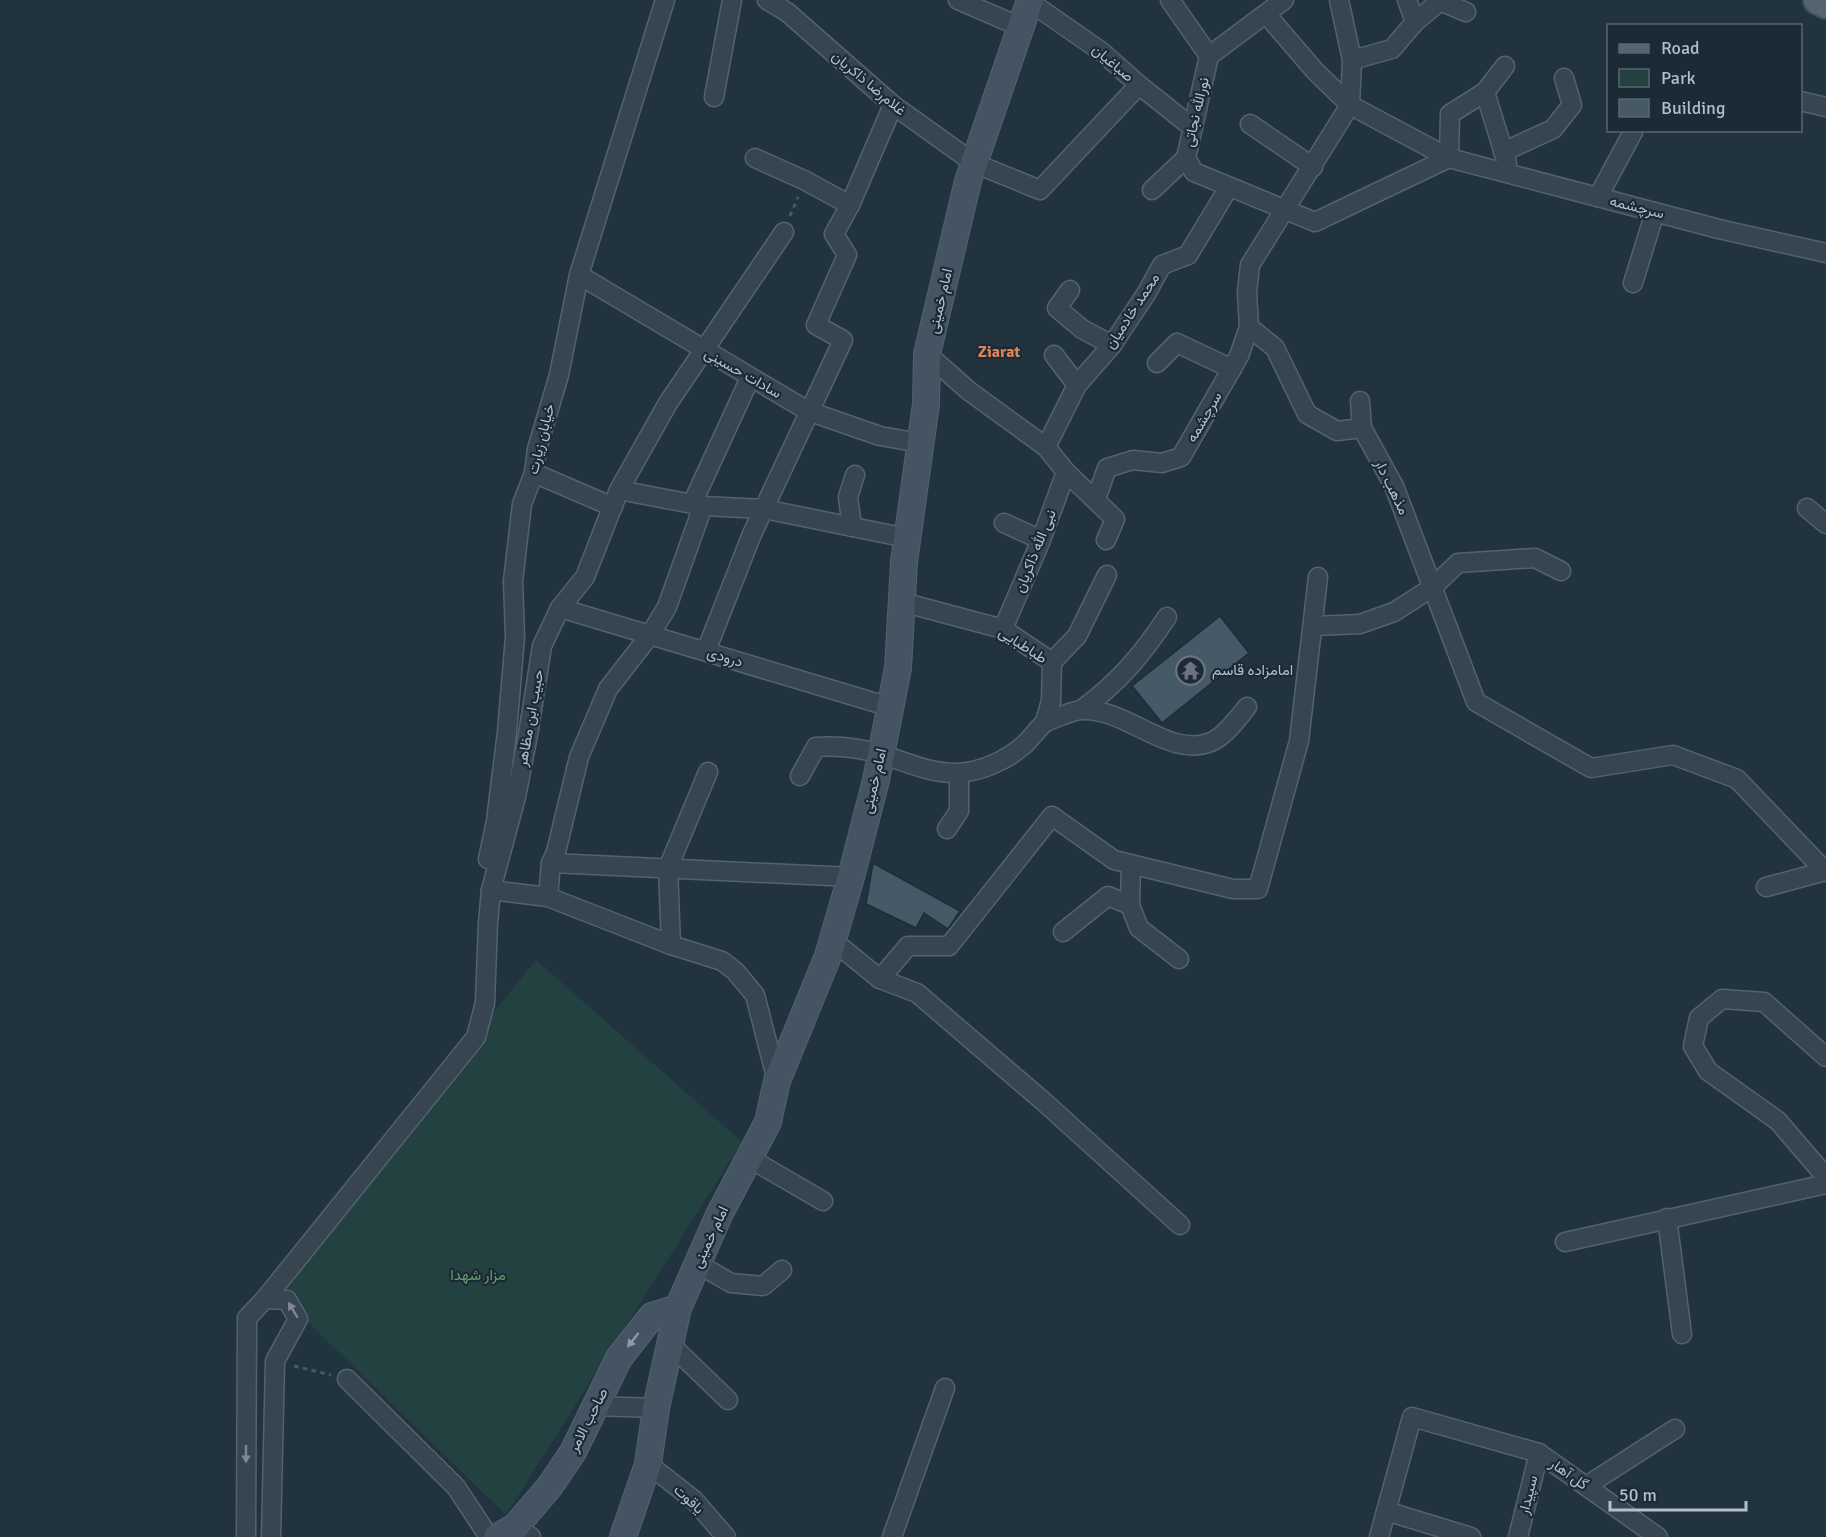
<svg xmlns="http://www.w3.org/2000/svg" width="1826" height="1537" viewBox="0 0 1826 1537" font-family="Signika,Vazirmatn,sans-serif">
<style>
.green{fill:#244141}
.building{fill:#465967;stroke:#1e2c37;stroke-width:1.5}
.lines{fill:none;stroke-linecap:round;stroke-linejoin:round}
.street-casing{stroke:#55626e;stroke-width:21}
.secondary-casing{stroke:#55626e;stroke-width:28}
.primary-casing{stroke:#404e59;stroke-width:32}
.path{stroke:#425d5d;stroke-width:3;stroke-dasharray:4.5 4.5;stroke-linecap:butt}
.street{stroke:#374550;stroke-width:18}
.secondary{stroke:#445463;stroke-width:26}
.primary{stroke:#546470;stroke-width:28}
.oneway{fill:#7b8894}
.oneway2{fill:#8c9aa7}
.labels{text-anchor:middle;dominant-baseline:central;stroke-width:4.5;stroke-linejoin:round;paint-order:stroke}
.street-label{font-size:15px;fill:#b3bfcb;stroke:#1c2a35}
.poi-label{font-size:15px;fill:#b3bfcb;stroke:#1c2a35;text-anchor:start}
.park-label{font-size:15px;fill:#689e6d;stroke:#1c2a35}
.neighbourhood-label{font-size:16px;font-weight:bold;fill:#de825b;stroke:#1c2a35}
</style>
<rect width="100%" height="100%" fill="#223340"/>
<path class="green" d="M536,960L742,1142L506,1515L272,1287Z"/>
<g class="building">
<path d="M1220,616L1249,653L1162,723L1132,686Z"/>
<path d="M873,863L960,911L948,929L924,913L916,928L866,904Z"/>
</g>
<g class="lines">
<defs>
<g id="street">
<path d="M767,0L787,12L893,105L974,163L1040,190L1139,85"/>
<path d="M958,0L1021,27"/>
<path d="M1170,0L1209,56L1186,158L1194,172L1315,222L1449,158"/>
<path d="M1407,0L1415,22"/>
<path d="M1030,2L1102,52L1139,85L1193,128"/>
<path d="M1267,15L1315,71L1350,105L1449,158L1719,229L1826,253"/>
<path d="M1209,56L1284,0"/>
<path d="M1352,60L1392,49L1415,22L1440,1L1466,12"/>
<path d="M1485,92L1507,163"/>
<path d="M714,97L732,0"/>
<path d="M1800,101L1826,107"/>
<path d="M1250,124L1313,167"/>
<path d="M1503,152L1553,129L1572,105L1564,78"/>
<path d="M755,158L804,180L850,205"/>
<path d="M1449,158L1450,114L1485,92L1505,66"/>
<path d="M1152,190L1186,158"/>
<path d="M1598,197L1634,130"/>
<path d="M579,275L808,411L880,436L920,443"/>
<path d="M1633,283L1655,212"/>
<path d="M1070,290L1057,308L1082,329L1112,345"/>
<path d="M1249,327L1275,348L1307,414L1337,431L1362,428L1394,486L1476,702L1591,768L1673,755L1737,779L1826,872"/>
<path d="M927,354L969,391L1046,447L1066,472L1115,519L1106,540"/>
<path d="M1054,355L1077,385"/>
<path d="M1157,363L1177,343L1232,369"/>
<path d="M1360,401L1362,428"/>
<path d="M1046,447L1077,385L1112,345L1146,294L1162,265L1188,255L1229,187"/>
<path d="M534,473L613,507"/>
<path d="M619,490L703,506L764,509L907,538"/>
<path d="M1096,499L1107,468L1133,460L1162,463L1181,457L1239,356L1249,327L1247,292L1250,265L1350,105L1352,60L1339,0"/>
<path d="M692,504L750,378"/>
<path d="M1807,508L1826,524"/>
<path d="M1004,523L1041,540"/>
<path d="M852,527L848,497L855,475"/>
<path d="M902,602L1003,629L1052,662L1051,701L1045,722"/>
<path d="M560,608L890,707"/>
<path d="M1313,626L1360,624L1394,612L1433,587L1458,563L1535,558L1561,571"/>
<path d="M1003,629L1041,540L1066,472"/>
<path d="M706,651L752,534L843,340L816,325L847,255L834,234L850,205L893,105"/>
<path d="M1052,662L1077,636L1107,575"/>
<path d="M1081,710C1118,683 1142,655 1167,617"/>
<path d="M800,776L816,747C839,745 861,748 884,755C908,763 932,774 959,773C983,771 1007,760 1025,744C1031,738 1037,730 1043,724C1049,720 1075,710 1082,710C1127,708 1169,759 1211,742C1224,737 1239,717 1247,707"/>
<path d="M947,829L959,811V773"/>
<path d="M488,859L496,821L507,732L515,637L513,581L522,504L534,473L537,449L559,375L579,275L665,0"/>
<path d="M551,863L851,877"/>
<path d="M1131,864L1130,905L1139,928L1179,959"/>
<path d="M1766,887L1826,871"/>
<path d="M491,890L548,897L671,945L722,961L735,971L755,995L777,1081"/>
<path d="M548,897L551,863L556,852L579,757L608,689L650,635L667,607L703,506"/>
<path d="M1063,932L1108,896L1130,905"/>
<path d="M832,940L880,979L917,993L1043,1101L1180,1225"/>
<path d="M671,945L668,868L708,772"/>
<path d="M880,979L908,946H949L1052,816L1114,860L1233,889H1258L1299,741L1318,577"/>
<path d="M1826,1057L1764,1002L1722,999L1699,1018L1693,1046L1708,1071L1778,1121L1826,1177"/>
<path d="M749,1158L823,1201"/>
<path d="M1667,1218L1682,1334"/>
<path d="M1565,1242L1826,1184"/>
<path d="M698,1264L731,1283L763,1286L782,1270"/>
<path d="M265,1299L476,1037L485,1003L488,923L491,890L516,797L528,735L542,646L560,608L585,577L619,490L668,403L784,232"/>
<path d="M670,1344L728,1400"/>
<path d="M347,1379L456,1487L489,1537"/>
<path d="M594,1406L656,1408"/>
<path d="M648,1464L694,1500L726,1537"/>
<path d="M1586,1486L1675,1429"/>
<path d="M1386,1511L1471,1537"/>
<path d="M516,1526L531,1537"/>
<path d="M246,1537L247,1318L265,1299L287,1300L298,1319L275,1361L271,1537"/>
<path d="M892,1537L945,1388"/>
<path d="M1379,1537L1412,1417L1539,1453L1658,1537"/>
<path d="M1518,1537L1539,1453"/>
</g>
<g id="secondary">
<path d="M497,1537L516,1526L550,1486L573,1452L619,1358L652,1316L678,1308"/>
<path d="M623,1537L648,1464L656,1408L678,1308L719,1215L768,1122L777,1081L828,956L851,877L876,780L898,668L904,562L926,404L927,354L968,181L1030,0"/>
</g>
<path id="primary" d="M1818,0L1826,4"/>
</defs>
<use href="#street" class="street-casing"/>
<use href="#secondary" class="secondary-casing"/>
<use href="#primary" class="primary-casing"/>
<g class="path">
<path d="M790,216L798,197"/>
<path d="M294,1366L331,1375"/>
</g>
<use href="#street" class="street"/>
<use href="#secondary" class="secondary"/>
<use href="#primary" class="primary"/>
</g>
<defs><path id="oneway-solid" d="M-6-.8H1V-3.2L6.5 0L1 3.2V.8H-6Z" transform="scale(1.5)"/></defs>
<g class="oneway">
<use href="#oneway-solid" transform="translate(293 1310) rotate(-121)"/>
<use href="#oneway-solid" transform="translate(246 1454) rotate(90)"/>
</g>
<use class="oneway2" href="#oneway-solid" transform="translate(633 1340) rotate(128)"/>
<defs>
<symbol id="temple-ring" viewBox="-11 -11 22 22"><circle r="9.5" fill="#1c2a35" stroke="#6b7280" stroke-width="1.5"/><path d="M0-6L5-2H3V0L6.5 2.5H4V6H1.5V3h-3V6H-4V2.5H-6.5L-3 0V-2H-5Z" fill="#6b7280"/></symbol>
</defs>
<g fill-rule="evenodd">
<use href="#temple-ring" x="1174" y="654" width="33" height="33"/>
</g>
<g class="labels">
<g class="street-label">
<text transform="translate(1113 63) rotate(40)">صباغیان</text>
<text transform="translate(869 83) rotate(40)">غلام‌رضا ذاکریان</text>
<text transform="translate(1196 112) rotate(-77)">نورالله نجاتی</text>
<text transform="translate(1637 207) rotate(14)">سرچشمه</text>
<text transform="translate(940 301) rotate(-77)">امام خمینی</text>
<text transform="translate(1132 311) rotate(-57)">محمد خادمیان</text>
<text transform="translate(743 373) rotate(30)">سادات حسینی</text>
<text transform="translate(1204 417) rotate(-60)">سرچشمه</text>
<text transform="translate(541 439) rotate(-76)">خیابان زیارت</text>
<text transform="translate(1392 487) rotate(64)">مذهب دار</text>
<text transform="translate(1035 551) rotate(-68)">نبی الله ذاکریان</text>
<text transform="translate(1023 645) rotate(33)">طباطبایی</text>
<text transform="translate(725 657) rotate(17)">درودی</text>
<text transform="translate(530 718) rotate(-80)">حبیب ابن مظاهر</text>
<text transform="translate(874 781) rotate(-77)">امام خمینی</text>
<text transform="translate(710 1237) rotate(-65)">امام خمینی</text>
<text transform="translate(588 1420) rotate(-63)">صاحب الامر</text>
<text transform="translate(1569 1474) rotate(35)">گل آهار</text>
<text transform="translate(1528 1495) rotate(-76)">سپیدار</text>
<text transform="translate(689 1499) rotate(43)">یاقوت</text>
</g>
<g class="poi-label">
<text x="1212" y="670">امامزاده قاسم</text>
</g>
<g class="park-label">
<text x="478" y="1275">مزار شهدا</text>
</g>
<g class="neighbourhood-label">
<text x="999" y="352">Ziarat</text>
</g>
</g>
<rect x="1607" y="24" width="195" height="108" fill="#1c2a35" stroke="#586671" stroke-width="1.5"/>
<rect x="1619" y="44" width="30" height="9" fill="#546470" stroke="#586671" stroke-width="1.5"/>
<text x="1661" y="54" font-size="18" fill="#b3bfcb">Road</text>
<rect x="1619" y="69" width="30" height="18" fill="#244141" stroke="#586671" stroke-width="1.5"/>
<text x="1661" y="84" font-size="18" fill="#b3bfcb">Park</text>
<rect x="1619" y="99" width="30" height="18" fill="#465967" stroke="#586671" stroke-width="1.5"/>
<text x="1661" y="114" font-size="18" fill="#b3bfcb">Building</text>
<path d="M1610 1501v9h136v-9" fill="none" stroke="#b3bfcb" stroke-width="3"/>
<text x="1619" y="1501" font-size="18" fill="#b3bfcb" stroke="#1c2a35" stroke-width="4.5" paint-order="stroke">50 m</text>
</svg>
